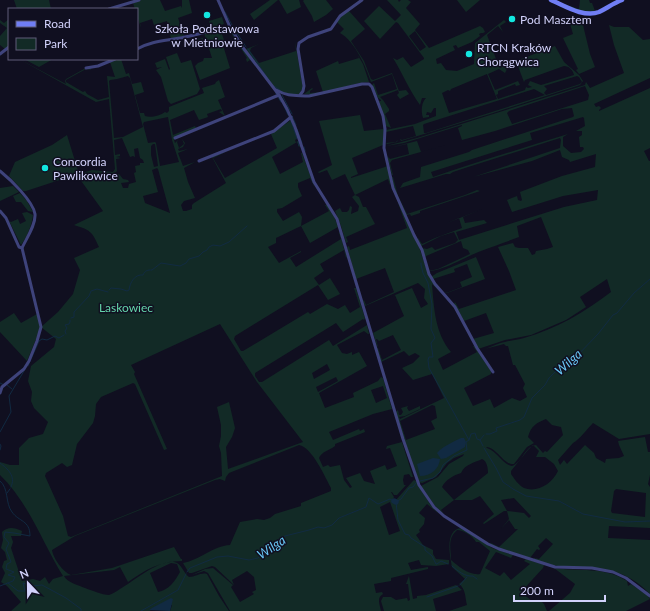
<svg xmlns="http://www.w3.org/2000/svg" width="650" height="611" viewBox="0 0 650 611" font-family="Lato,sans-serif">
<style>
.green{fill:#122a26;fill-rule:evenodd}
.water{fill:#112a42}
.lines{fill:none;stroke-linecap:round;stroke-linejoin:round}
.stream{stroke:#112a42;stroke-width:1}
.river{stroke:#112a42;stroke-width:5.5}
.street{stroke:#3e437b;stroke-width:3}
.secondary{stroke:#707ef4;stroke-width:4.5}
.poi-dot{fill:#12e7e0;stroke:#100f20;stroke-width:1.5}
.labels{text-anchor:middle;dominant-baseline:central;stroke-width:3;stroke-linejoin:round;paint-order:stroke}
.poi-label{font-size:12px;fill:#d2d2fb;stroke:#100f20;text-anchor:start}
.park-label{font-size:12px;fill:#64d5aa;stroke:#100f20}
.water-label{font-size:13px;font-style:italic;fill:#68c5f3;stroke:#100f20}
</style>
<rect width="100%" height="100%" fill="#100f20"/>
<g class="green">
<path d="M14,0H49L51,9H17Z"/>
<path d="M141,0H160L165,11L181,6L182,8V0H189L192,13L178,18L184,36L171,39L167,21L154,25L152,19L140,23L141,28L137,16V9H135L133,3Z"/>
<path d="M270,0H278L254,20L250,14Z"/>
<path d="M279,0H299L301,7L287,14Z"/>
<path d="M304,0H326L333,9L326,15L314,22L312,16L303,1Z"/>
<path d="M363,0L349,11L365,29L351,41L364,61L371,79L373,80L392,73L399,91L406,90L409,94L400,99L397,95L399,93L398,90L380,97L383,100L389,109V111L385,114L391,128L386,126L379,101H381V100L378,98L372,85L374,83L378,95L397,89L392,74L371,82C366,67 355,41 340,33L344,29L337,22L341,16Z"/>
<path d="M387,0H398L399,2L401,0H408L411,2L406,8L420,24L415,30L429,48L480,26L483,28L485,32L483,33H481L479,34L480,36L472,42L458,48L456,45L453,46L455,50L436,59L437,64L441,63L446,70L457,71L474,64L475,43L504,20L506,22L500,26L503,32L498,26L487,35L499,67L501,68L502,66L507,69L505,73L499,69L488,74L495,90L518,81L520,85L516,86L515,84L498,91V94L496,95L498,99L525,90L526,87L528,88L532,87L528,85L530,81L541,85L574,75C573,70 569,66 564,66L525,80L524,82L516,61L555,46L564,62L579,75L583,81L580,85L490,114L401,141L400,139L402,140L416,136L413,126L386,132V143L396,142L398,140L397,142L387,144L386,143V130L415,124L436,116V108H434L431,113L427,112L426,115H429V117L423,118C421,112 421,103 426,98H422L420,105C409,90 403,74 393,58L397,60L403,57L411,67L424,59V58L398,23L396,22L380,39L364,21L379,6L395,21L401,15ZM415,31L426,47L420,51L409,36ZM487,74L497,99L449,113L442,93L448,90L450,91L451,89ZM577,76L579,77L582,82L580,84L546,95L544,93L547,89L544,86ZM534,89L545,95L426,133H424L423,125L424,124Z"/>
<path d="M457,0H480L466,12Z"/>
<path d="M580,0H589L590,3H592L595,11L599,10C588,14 574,10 564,4L579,9Z"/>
<path d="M222,17L224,24L211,28L227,26L209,29L206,21L209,28H210L209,21Z"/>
<path d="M9,19V46L5,49L0,45V36L7,28L0,23V20L4,23Z"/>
<path d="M582,21L590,54L595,67L579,74L576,70L578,69L563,38L573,34L570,24Z"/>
<path d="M609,25L614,27H629L643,40L650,39V78L594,104L596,107L599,106L601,108L599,110V111L650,88V148L644,151L649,161H650V434L619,439L593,423C588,428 579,440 573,443L558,460L560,465L564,460L567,464L585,445L594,453L596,458L605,463L606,459L619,458L624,456L619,445L618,441L645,437L648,452H650V475L648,484L650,487V528L609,526L608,538L650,540V594C621,564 595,569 558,566C550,565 541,562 534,559V558L539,559L553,544L546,538L538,546L540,549L539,550L537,549L530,558L499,548L490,544L491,543L499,547L518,529H515L509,520L501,529L509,519L507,511H504L484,524L483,523L494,514L480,496L472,500H454L441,510L444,514L434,505L421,486L438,477L449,464L463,456L464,454L454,458L447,463L436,477L422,483L419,482L407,448L396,412L398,410L399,415H401L403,412L401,408L408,406L407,408L409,411L420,406V409L405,416L399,417L400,419L444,398L432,374L413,380L402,368L413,363L420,356L415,353L409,356L404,351L381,362L377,348H378L382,360L401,350L393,335L379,341L377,339H376L378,347L377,346L373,333L404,316L395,295L383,300L412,288L421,308L428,304L424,298L425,289L418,283L365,306L363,301L364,300L366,305L394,292L385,268L356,279L347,247L349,246L350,250L407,228L397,200L419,247L429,276L444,296L432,284C434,309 435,333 451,352L438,359L443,370L477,352L473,346H474L491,371V374L464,388L473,406L490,399L494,408L512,398L520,401L527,397L523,388L525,384L515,365H513L508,346H506L504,344L485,349C491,347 498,343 505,342C511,340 518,340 524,338C556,329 585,312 611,292L607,279L580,297L586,307L566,320L531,335L505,340L478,349L473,339L494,333L486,313L464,321L454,304L455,302L459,309L516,290L509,271L498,247L513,243L515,247L519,248H528L532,255L535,254L536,251L547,249L553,247L541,217L517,226L519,237C506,242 494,246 481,251C467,256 443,271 429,271L438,269L470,254L468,250L463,248L461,241L426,256L425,258L422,248L427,249L432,247L435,250L455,243L458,240L454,232L441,236L421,246L417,240L418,238L422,244L435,238L462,228L459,218L445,224L482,209L463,217L465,223L484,220L487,223L456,232L459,240L564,207L597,200L598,190L563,196L512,212L507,200L517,196L518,200L521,201L522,200L520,192L562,176L595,167L596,154L570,162L569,160L562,157L560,150L532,161L473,177L560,148L561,140L560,138L465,168L453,172L450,174H446L400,188L403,183L420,177L421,167L469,152L472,150L573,117L574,116L572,108L562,109L495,131L462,140L458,128L462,126V125L404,143L386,146L417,138L585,85L586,82L590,88L624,73L614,45ZM585,86L589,95L588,100L512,124L507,113L509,111ZM583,117L584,118L585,126L576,131H582V135L579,137L580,147H583L584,149L581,152L571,153L563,146V137L568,134C523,148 477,162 433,177L431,172L532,140L530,133ZM432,405L435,406L437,418L431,421L435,429L406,440L400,421ZM546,419L552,425L561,427L563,435L547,452L545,451L543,453L536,445C524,447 523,462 512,466C502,464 497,451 487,448L486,447C498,448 503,465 514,464L527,447L534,443L528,437C531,426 536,423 546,419ZM533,445L539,451L536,457H545L554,464L558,471C552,484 537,493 524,488C518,485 514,478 511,474V471L528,450ZM482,459C487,461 488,468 488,473L454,500L453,499L442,487C445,480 454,475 461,473C465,464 474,463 482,459ZM616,489L646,493L645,517L612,513L611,511L614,491ZM514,498L531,516L529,518L524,513L507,511L501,500Z"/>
<path d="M218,29L230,30L257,70L250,60L247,62L246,59L247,58L229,30L228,31H221L224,40L222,42L230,68L200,80L195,66L198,63L203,61L204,58H212L204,33L198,35L197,37L199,39L203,38V41L202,39L198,40L197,35Z"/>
<path d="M295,41L303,88L299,94C290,96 280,92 273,86L246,49L259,44L251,48L250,51L259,63L296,51Z"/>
<path d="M177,53L181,63L191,60L200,89L197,94L171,104L168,101L161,77L156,70L162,67L157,68L155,63L165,59L169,70L170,69L166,57Z"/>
<path d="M357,54L363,64L369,82C348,83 325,97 304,94L312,88L313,89L310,91V93L323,92L316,71L338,61L339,64L359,58Z"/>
<path d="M19,59L66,84L65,81L66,79L84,69L90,68L91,70L86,69L66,80V82L83,92L85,91L87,94L98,100L109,97L107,76L115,77L110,62L121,59L126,74L129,73L132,84L141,82L144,92L135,95L140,113H144L145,116C150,118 160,116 165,112L167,113L169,111V107L204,93L202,88L215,84L216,82L219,80L225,97L218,100L225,116L219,112L222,111L221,109L207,114L208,117L199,120L194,110L170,120L173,135L195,126L196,128L174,140L175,143L178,140L177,142L179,148L184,144L182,139L185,143L183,147L178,149L179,151L188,149L178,153L183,166L195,162L184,168L188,182L195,198L184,201L181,205L183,211H186L192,209V205L194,203L226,183L212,157L228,151L213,158L225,178L277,148L271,134L291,120L297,137L295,141L296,142L298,141L300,146L299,147L297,142L272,157L280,174L303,162L301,153H302L315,188L310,178L298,183V187L302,196L282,208L277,209V212L283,221L299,212L302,217L301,226L329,211L325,205H327L334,216L338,227L310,243L301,226L276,238V243L268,247L279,263L301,251V252L290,258L296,267L341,239L339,233L340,232L344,249L347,257L346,258L344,250L320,264L324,271L314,278L319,285L330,278L340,294L328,300L318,285L235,336L234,339L241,351H243L308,312L310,314L327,304L338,309L345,305L350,313L360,307L354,288H356L365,318L364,320L363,319L343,332L336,323L255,373V376L259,382H262L329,340L333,346L367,325L369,334H368L364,331L337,345L342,353L347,354L352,352V355L359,352L367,366L319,393L325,408L354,397L353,393L378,381L381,377L383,378L392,409L373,414L329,432L333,440L359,429L360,431L364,429L365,432L335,444V446C330,450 321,452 319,458L323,467L328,465L330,467L340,465L344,480L350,488L352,487L346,478L360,473L364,481L375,484L370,471L385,465L387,470L397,466L390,448L386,449L387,446L402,442L413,477H411L409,474L404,475L403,480L404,485H406L397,495H394L392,492H391L394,497L393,499L396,500L412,482L414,480L416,481L430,504L439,514L427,504L419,513L425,518L424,524L419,530L420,532L416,535L423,545L433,550V554L436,559L449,560V564L436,566L421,565L419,560L408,563L411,570L428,567V569L391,578V581L374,584L376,593L382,592L383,594C376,598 380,605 381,611H230L208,573L204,571L192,575L205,569L213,568L233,585L231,587L240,602L254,594L252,592L256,590L254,577L247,571L232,580L234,585L215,567L212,566L192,573H189L183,563C200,560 213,546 230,545L240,522L257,519L264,520L270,518L275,514L301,506V503L331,491V488C325,477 312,447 299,445L229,473L226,477L225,481L220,479L215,480L75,536L52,550C53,558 63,572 71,575L112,568L174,547L181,559H182V561C160,561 145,570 128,582L120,567L114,570L64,576C68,583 78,585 85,588C91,590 102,595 109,595C112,594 117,591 120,589C133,582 158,560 174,562C182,563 183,573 189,577C196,577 201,572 207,574L219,596L229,611H170L172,605L151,609L150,611H11L21,602L7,586L1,582L5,573L2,567L4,561L7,560L5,552L1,548L3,540L2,532C9,526 14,528 22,531L21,536H11L13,542L11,548L22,581L33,579L40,581L45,577L49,584L53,579L63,576C42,542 29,503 0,475V462L10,465H19V448L29,438L43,434L48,422L34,408L31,401L32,392L28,381L31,366L54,347L56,339L41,327L27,361L0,332V322L14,313L21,323L37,314L41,327L58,312L73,294L80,270L74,258L99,247C92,231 90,230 74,225L103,211L79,178L78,174L26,191H23L9,176L15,162L52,145L67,135L79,174L92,170L113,172L115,169L109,99L96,102ZM128,76L130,78L143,127L123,137L114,138L109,81L110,80L117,79ZM168,117L172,140L179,162L160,166L156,143L155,142L148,143L143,124L144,122ZM122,138L130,157L133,156L135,157L134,149L138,148L140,158L143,160L144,163H140V165L135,166L136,172L134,173L136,182L129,184L128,188H123L121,183L129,182L128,180L123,179L119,174H114L117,171L116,159L121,158L116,157L120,156V154L115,155L114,140ZM153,144H155L158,166L154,167L151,155V146ZM157,168L158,169L170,213L145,203L143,196L158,192L152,170ZM220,324L257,382L303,442L228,469L226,447L232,437L235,428L229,402L217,407L221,425V436L219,446L221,453L222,476L71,537L68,536L63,516L45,476L46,473L62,463L67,467L72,465L77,444L93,423L95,416L96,404L101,397L133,383L135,384L164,450L167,449L134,374L135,372L131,365ZM327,364L330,370L314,379L312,373ZM336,377L338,381L318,392L316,387ZM383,386L387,398L376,403L371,390ZM390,502L400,531L389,535L380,507ZM171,563L177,564L180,572C175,581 169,590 158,592L150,573Z"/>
<path d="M24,59H53L39,67Z"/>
<path d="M360,115L364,131L383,129V122L384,129L383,145L352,158L358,174L351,177V178L388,166L391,183L390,185L388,179L355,195L359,197L363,207H366L375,224L346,237L348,242L346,243L341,226L335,211L340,208L342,212H347L349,210L350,206L352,207L351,214L358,211L359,206L352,197L355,195L345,174L332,180L327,170L319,173L318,172L332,165L319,121Z"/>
<path d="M417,141L421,152L446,145L392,160L390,163L393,175H392L387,156L390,159L409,154L407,144L389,148Z"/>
<path d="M392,177H393L398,196L407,214L465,195L477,190L480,191L420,211V213L411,216L410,214L406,215L394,189Z"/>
<path d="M13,186L19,192L0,201V188Z"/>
<path d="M20,193L27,201L33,212L28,211L21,202H16L13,196Z"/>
<path d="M27,212L33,215C32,225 27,237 21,245L9,221L11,222L18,219L20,224L26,221L22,213Z"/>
<path d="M476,257L485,279L447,293L444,292L446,293L462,287L460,282L472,277L467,264L454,269L455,272L433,279L431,277L437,273Z"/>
<path d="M462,528L492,548L513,555L511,558L496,552L485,568L500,576L504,572L511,580L530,564L524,561L526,559L544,565L543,568L521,592L533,602L541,601L544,604L547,611H449L467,605C465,598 466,589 459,584L465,579L452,567C450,556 444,529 462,528ZM457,530C463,530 473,536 476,542H479L490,551L480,574C470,576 458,566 451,560C451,548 447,539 457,530Z"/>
<path d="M554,568C579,572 604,566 627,581L628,586L631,584L647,595L650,599L626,611H549L570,593L575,584Z"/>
<path d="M409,576L413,599L417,598V596L426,595L456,585L462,590L433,599L436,611H384L381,601L383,597H391L396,600L407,598L408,601L410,600L408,584H406Z"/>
</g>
<g class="water">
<path d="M461,438H464L466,442L465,447L446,458L441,459L437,453C443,446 453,442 461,438Z"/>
<path d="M433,458L440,459C439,469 431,476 420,476L417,464Z"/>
<path d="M171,598L173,599L170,611L149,610L152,608Z"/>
</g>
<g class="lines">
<g class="stream">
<path d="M225,12L232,25"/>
<path d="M235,29L236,31"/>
<path d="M237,33L246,47"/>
<path d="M248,49L269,80"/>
<path d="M274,86L280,90"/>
<path d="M276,93V94"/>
<path d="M282,95L292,114"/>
<path d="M278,97L281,102"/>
<path d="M283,104L288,115"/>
<path d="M292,116L296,125"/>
<path d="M291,121L297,139"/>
<path d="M297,129L302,143"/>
<path d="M298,142L299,146"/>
<path d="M304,147L305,151"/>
<path d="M421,263V265L423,273L428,283L432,304L431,329L435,338L431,343L433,357H429L428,360L429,368L469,440"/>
<path d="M109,290L111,288L121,289L127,291L129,290C130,282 135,274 143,275C145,270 148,270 152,270L161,263L180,266L186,263L189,259L199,256L203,252L207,250L209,247L213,245L220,246L229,242L247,226"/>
<path d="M71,318L74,317V312L89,296L91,291L97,289L108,292"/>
<path d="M66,334L65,331L67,328L65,325L69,324L70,322V320"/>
<path d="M28,366L39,341L42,339L47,340L55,336L59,338L64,335"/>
<path d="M0,383L4,385"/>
<path d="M7,385L12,389"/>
<path d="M0,432L11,412L9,396L24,371"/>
<path d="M486,434H490L497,431L496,428L520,420L524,417L532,398L545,385L549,378L557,370L574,359L598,334L613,315L617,313L634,293L650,279"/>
<path d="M480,440L484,435"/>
<path d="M0,444L1,446L0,450"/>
<path d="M484,448L496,468L503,482L513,489L526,496L559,501L583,514L625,522L650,521"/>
<path d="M0,463C8,469 16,476 11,487"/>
<path d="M0,481C9,488 5,503 12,512C19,522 30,520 30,536L14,533L5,532L4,537L9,543L6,549L11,562L7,564L6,569L14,572L8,575L15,577L13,581L0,586"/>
<path d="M420,481L433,478L440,472L443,465L454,456L467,450L466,442L469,440L471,434L475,433L477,439L480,440L483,446"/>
<path d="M416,483L413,487L409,488L401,499L396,502L398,520L405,534L409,535L411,538L425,547V550L432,556L436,564H437L441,561L448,564"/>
<path d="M7,493L10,489"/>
<path d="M452,566C458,571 465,577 473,576L477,579"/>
<path d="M187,572L190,568L217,557L228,556L249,560L258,558L272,547L275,542L285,536L309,530L318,527L324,528L332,525L339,518L366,507L369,498L378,504L390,499L392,500"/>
<path d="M8,583L18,591H25L23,583L33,586L42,585L66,598L81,609V611"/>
<path d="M460,585L467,577"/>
<path d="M427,597L458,586"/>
<path d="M141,611L178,590L186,574"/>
</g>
<path class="river" d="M394,501L396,502"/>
<g class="street">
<path d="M218,0L230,27L244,49L279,95L287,109L295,127L314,182L337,219L403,439L419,485L434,507L444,516L488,544L499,549L555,567L592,568L613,572L626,578L650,596"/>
<path d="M109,9L139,0"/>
<path d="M137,49C153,40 168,41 185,37C201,34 214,29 230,27"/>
<path d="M0,54L9,47"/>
<path d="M86,68L98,66L115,59"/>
<path d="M276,90C289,97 295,95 309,96L362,84H369L372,87L383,116L385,129L384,148L393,188L414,235L422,250L429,274L435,284L455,307L477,348L493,372"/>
<path d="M300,95L303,91L304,86L298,49L299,43L308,37L331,29L340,16L362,0"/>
<path d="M175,138L279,95"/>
<path d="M199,161L274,131L291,117"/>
<path d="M0,171C10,179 33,201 35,214C36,225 26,239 22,248"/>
<path d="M0,211L6,218L19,247L22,248L41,327L37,341L29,361L24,369L2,387L0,393"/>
</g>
<path class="secondary" d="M551,0C565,6 584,18 599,12C607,8 614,3 622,0"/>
</g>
<g class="poi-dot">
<circle cx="207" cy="15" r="4"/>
<circle cx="512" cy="19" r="4"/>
<circle cx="469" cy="54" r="4"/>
<circle cx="45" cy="168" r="4"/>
</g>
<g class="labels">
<g class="poi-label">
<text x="520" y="19">Pod Masztem</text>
<text x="207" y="28" text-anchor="middle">Szkoła Podstawowa<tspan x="207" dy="14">w Mietniowie</tspan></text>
<text x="477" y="47">RTCN Kraków<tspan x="477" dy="14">Chorągwica</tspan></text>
<text x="53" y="161">Concordia<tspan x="53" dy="14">Pawlikowice</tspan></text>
</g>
<g class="park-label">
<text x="126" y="307">Laskowiec</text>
</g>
<g class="water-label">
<text transform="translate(568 362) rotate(-42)">Wilga</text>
<text transform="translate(271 547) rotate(-34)">Wilga</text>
</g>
</g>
<rect x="8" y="8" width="130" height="52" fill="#100f20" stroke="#5e5d78"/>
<rect x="16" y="21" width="20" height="6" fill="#707ef4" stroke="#5e5d78"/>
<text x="44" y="28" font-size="12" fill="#d2d2fb">Road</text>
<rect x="16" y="38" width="20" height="12" fill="#122a26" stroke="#5e5d78"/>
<text x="44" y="48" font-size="12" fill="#d2d2fb">Park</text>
<g transform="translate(28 583) rotate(338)" stroke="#100f20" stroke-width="3" paint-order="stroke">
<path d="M0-3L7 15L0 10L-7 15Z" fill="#d2d2fb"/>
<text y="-6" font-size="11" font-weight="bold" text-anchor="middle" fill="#d2d2fb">N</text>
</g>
<path d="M514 595v6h91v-6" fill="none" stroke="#d2d2fb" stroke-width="2"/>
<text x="520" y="595" font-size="12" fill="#d2d2fb" stroke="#100f20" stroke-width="3" paint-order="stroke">200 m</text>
</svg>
